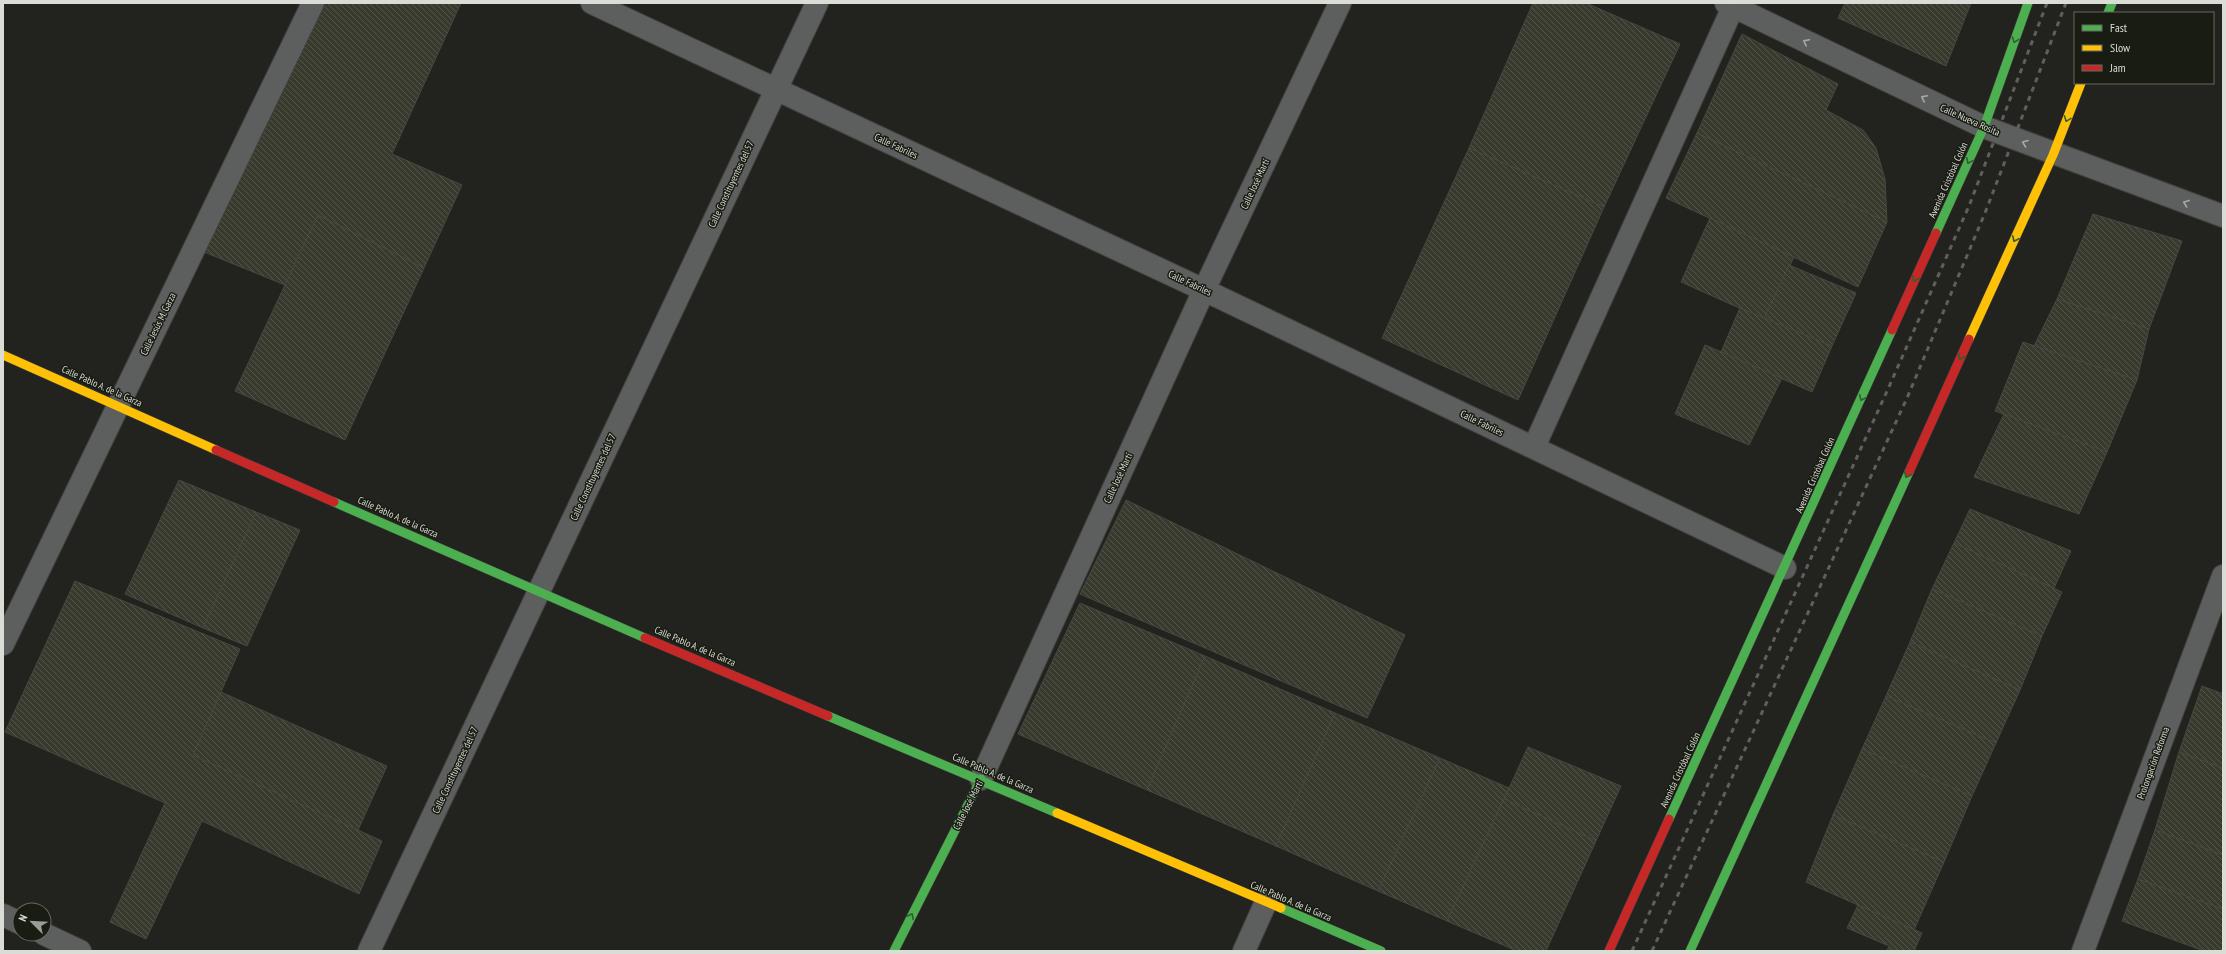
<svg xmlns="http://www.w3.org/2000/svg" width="2226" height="954" viewBox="0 0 2226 954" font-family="'PT Sans Narrow',sans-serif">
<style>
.building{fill:url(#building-back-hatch);stroke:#474843}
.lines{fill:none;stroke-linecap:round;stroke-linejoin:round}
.street-casing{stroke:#3f403c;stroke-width:24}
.fast-casing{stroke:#3f403c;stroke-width:10}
.slow-casing{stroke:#3f403c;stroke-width:10}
.jam-casing{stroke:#3f403c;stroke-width:10}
.street{stroke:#5d5e5e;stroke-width:22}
.fast{stroke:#4caf50;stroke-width:9}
.slow{stroke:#ffc107;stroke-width:9}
.jam{stroke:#c62828;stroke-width:9}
.rail{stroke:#5f5f5e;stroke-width:3;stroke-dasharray:5 5;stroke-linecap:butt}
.oneway{stroke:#305e2e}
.oneway2{stroke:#a8aaa5}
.labels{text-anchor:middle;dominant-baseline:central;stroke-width:3;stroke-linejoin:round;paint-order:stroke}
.street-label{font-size:10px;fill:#daddd5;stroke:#191c12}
</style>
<defs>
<pattern id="building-back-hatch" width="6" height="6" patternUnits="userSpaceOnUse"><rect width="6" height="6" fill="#373a2d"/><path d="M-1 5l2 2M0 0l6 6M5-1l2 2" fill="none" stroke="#53564b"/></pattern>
</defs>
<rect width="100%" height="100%" fill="#22231e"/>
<g class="building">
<path d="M321,3H461L392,154L462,185L424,268L318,215L285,285L204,252Z"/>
<path d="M1533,3H1586L1680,44L1604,207L1469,148Z"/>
<path d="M1845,3H1971L1946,66L1838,18Z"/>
<path d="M1742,34L1838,84L1826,110L1863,130L1876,148L1885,179L1887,222L1697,133Z"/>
<path d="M1697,133L1887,222L1858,287L1666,198Z"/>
<path d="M1469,148L1604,207L1518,400L1382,338Z"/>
<path d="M2093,214L2182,241L2149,329L2057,299Z"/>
<path d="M318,215L424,268L345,440L235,391Z"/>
<path d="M1710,218L1794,257L1764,319L1681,282Z"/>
<path d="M1789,265L1856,293L1832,346L1764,319Z"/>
<path d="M2057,299L2149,329L2137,380L2034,346Z"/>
<path d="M1740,308L1832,346L1812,392L1721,352Z"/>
<path d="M2023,342L2137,380L2107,452L1995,411Z"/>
<path d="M1705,345L1782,378L1749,445L1675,414Z"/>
<path d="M2004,414L2107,452L2079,514L1974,477Z"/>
<path d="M179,480L256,512L203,628L125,594Z"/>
<path d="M1126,500L1405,635L1367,718L1080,594Z"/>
<path d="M1970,509L2071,551L2054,588L1954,543Z"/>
<path d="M256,512L300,530L247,646L203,628Z"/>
<path d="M1954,543L2062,592L2042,636L1932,589Z"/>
<path d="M75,581L240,649L193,755L382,841L359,894L202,821L146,939L110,922L165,803L5,732Z"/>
<path d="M1932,589L2042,636L2020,690L1910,642Z"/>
<path d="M1080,603L1205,656L1147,790L1018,734Z"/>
<path d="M1910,642L2020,690L1996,743L1886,696Z"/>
<path d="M1205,656L1335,713L1276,846L1147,790Z"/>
<path d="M2202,686L2223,694V768L2179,752Z"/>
<path d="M221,692L387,766L358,830L193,755Z"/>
<path d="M1886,696L1996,743L1972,796L1862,749Z"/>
<path d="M1335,713L1440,758L1378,891L1276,846Z"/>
<path d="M1528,747L1621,786L1596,841L1504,799Z"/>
<path d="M1862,749L1972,796L1944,862L1833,815Z"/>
<path d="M2179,752L2223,768V855L2155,830Z"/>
<path d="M1440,758L1509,788L1447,921L1378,891Z"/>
<path d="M1504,799L1596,841L1546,951H1517L1447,921Z"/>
<path d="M1833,815L1944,862L1914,930L1806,882Z"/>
<path d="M2155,830L2223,855V909L2138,879Z"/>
<path d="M2138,879L2223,909V951H2204L2122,921Z"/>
<path d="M1858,905L1922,933L1914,951H1887L1889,946L1847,928Z"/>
</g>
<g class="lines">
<defs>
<g id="street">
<path d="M592,3L1204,290L1785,568"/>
<path d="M1726,3L1984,127L2223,216"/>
<path d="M1534,447L1733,7"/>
<path d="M3,644L313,3"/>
<path d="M981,779L1204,290L1340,3"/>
<path d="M3,915L20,923"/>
<path d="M44,934L80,951"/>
<path d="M369,951L817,3"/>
<path d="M1244,951L1266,902"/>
<path d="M2083,951L2223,576"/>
</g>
<g id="fast">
<path d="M2108,13L2112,3"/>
<path d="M1936,233L1984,127L2028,3"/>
<path d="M334,502L645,638"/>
<path d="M828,716L1057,813"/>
<path d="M1669,819L1892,330"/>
<path d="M1281,908L1381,951"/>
<path d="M894,951L981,779"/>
<path d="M1690,951L1909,472"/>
</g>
<g id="slow">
<path d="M1969,339L2053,155L2081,83"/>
<path d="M3,355L216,450"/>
<path d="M1057,813L1281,908"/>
</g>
<g id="jam">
<path d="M1892,330L1936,233"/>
<path d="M216,450L334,502"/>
<path d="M1909,472L1969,339"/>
<path d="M645,638L828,716"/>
<path d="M1609,951L1669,819"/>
</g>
</defs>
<use href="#street" class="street-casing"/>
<use href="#fast" class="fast-casing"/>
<use href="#slow" class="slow-casing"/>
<use href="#jam" class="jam-casing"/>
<use href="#street" class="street"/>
<use href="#fast" class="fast"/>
<use href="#slow" class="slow"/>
<use href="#jam" class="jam"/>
<g class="rail">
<path d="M1632,951L1888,389L1969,206L2047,3"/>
<path d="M1652,951L1907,398L1985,213L2066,3"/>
</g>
</g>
<defs><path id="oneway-chevron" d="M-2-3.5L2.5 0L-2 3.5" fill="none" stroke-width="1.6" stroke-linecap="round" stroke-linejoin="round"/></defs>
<g class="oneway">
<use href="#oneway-chevron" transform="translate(2015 40) rotate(110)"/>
<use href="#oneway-chevron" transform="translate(2067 119) rotate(111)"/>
<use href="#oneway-chevron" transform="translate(1969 161) rotate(114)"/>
<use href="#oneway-chevron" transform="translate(2015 239) rotate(115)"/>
<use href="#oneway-chevron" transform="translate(1915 279) rotate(114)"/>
<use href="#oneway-chevron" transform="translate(1961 357) rotate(115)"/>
<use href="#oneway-chevron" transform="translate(1862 398) rotate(114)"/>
<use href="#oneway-chevron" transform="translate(1907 475) rotate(115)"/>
<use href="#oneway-chevron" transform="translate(911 916) rotate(-63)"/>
</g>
<g class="oneway2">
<use href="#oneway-chevron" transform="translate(1806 42) rotate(-154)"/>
<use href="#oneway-chevron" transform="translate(1924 98) rotate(-154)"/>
<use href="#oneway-chevron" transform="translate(2025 143) rotate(-159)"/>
<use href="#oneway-chevron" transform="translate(2186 203) rotate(-160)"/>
</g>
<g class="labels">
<g class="street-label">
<text transform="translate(1970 120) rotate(24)">Calle Nueva Rosita</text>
<text transform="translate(896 146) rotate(25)">Calle Fabriles</text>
<text transform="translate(1948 180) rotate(-66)">Avenida Cristóbal Colón</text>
<text transform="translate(731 184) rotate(-65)">Calle Constituyentes del 57</text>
<text transform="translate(1255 184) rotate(-65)">Calle José Martí</text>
<text transform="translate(1190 283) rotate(25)">Calle Fabriles</text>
<text transform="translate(158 324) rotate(-64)">Calle Jesús M. Garza</text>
<text transform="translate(102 386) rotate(24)">Calle Pablo A. de la Garza</text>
<text transform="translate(1482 423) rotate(26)">Calle Fabriles</text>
<text transform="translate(1815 475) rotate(-66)">Avenida Cristóbal Colón</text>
<text transform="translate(593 477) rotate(-65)">Calle Constituyentes del 57</text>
<text transform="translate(1118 478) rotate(-65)">Calle José Martí</text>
<text transform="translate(398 517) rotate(24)">Calle Pablo A. de la Garza</text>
<text transform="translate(695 646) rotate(23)">Calle Pablo A. de la Garza</text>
<text transform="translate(2153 763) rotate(-70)">Prolongación Reforma</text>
<text transform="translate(455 770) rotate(-65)">Calle Constituyentes del 57</text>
<text transform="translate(1680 770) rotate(-65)">Avenida Cristóbal Colón</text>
<text transform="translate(993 773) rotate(23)">Calle Pablo A. de la Garza</text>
<text transform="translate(968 805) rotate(-63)">Calle José Martí</text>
<text transform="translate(1291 901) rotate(23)">Calle Pablo A. de la Garza</text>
</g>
</g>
<rect width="2226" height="954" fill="none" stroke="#daddd5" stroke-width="8"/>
<rect x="2074" y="12" width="140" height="72" fill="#191c12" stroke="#666960"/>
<rect x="2082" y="25" width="20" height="6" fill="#4caf50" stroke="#666960"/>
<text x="2110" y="32" font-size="12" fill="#daddd5">Fast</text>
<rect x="2082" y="45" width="20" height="6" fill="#ffc107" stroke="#666960"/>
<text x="2110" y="52" font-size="12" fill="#daddd5">Slow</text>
<rect x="2082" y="65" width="20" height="6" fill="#c62828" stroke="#666960"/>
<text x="2110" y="72" font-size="12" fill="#daddd5">Jam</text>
<g transform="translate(32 922) rotate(294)"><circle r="19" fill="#191c12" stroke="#666960"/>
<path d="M0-3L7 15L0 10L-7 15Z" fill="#9a9c95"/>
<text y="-6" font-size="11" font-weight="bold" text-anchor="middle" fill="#daddd5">N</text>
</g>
</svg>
